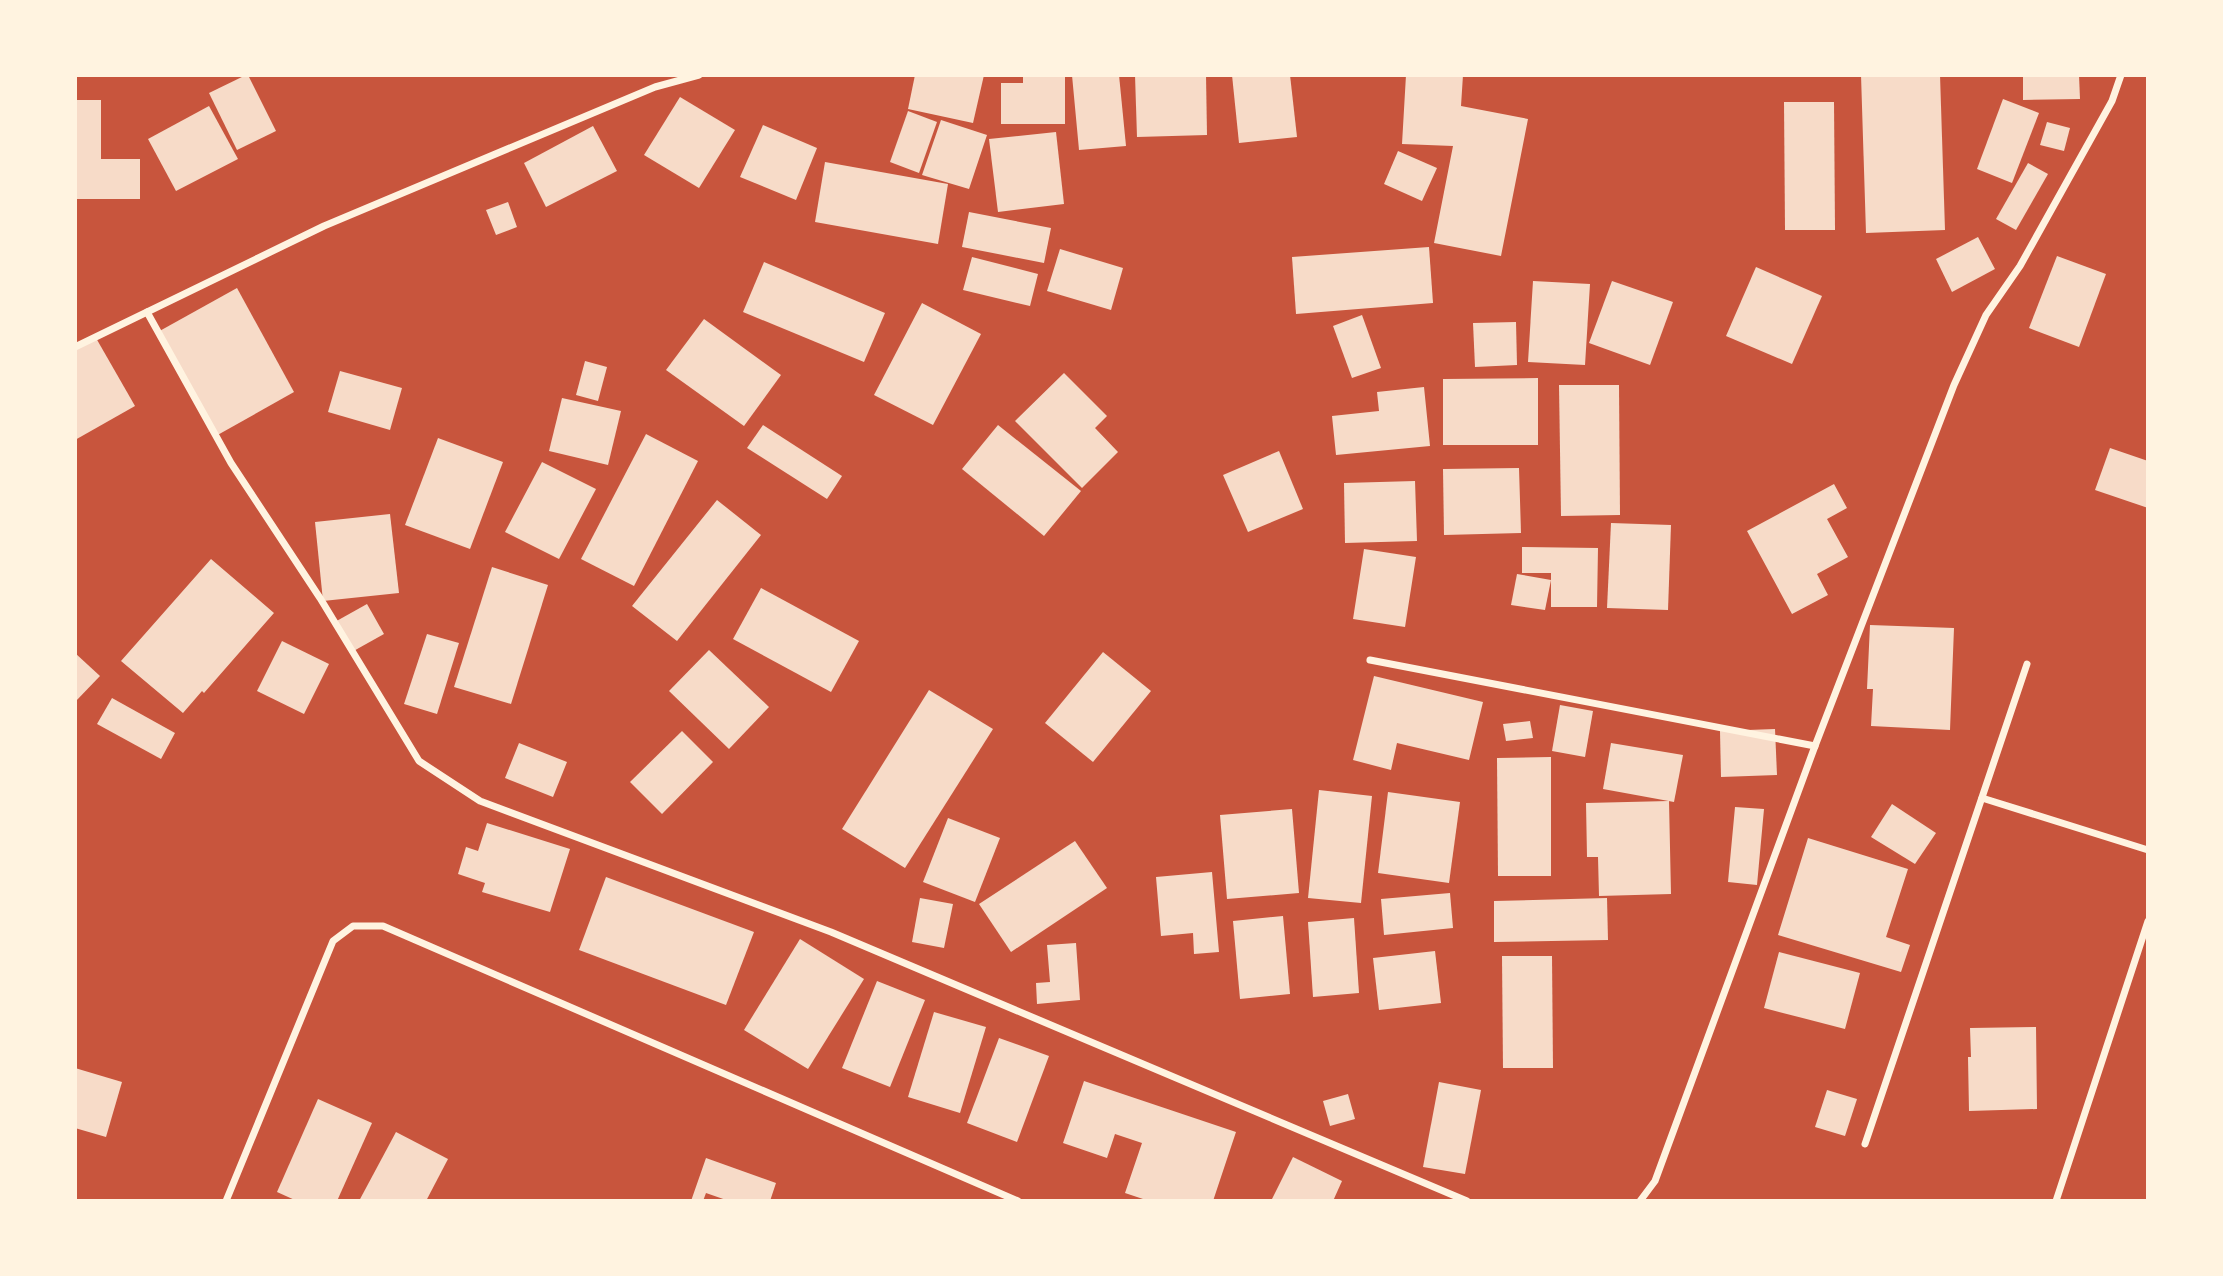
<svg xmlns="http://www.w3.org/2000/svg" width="2223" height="1276" viewBox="0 0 2223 1276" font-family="'Roboto Condensed',sans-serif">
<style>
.building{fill:#f7dbc8}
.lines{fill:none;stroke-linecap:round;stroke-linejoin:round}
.minor{stroke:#fff3e0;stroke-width:7}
</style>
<rect width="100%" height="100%" fill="#c8553d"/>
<g class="building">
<path d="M246,75H248L276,131L237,150L209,93Z"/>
<path d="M915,75H984L973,123L908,109Z"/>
<path d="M1023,75H1065V124H1001V83H1023Z"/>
<path d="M1072,75H1119L1126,146L1079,150Z"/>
<path d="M1135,75H1206L1207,135L1137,137Z"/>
<path d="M1232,75H1290L1297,137L1239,143Z"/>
<path d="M1406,75H1463L1461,106L1528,119L1501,256L1434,243L1453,146L1402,144Z"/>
<path d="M1861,75H1940L1945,230L1866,233Z"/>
<path d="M2023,75H2079L2080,99L2023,100Z"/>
<path d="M680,97L735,130L699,188L644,155Z"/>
<path d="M2003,99L2039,113L2012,183L1977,169Z"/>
<path d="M75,100H101V159H140V199H75Z"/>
<path d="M1784,102H1834L1835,230H1785Z"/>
<path d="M209,106L238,159L176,191L148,139Z"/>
<path d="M908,111L937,122L919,173L890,162Z"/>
<path d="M941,120L987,135L969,189L922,175Z"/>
<path d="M2047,122L2070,128L2064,151L2040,145Z"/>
<path d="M763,125L817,148L796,200L740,177Z"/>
<path d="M593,126L617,171L546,207L524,163Z"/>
<path d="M1056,132L1064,204L998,212L989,139Z"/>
<path d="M1398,151L1437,168L1422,201L1384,184Z"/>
<path d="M825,162L948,184L938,244L815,222Z"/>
<path d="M2028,163L2048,174L2016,230L1996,219Z"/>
<path d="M508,202L517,227L496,235L486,210Z"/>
<path d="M969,212L1051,228L1044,263L962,247Z"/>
<path d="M1978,237L1995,269L1952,292L1936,259Z"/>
<path d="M1429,247L1433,303L1296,314L1292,257Z"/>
<path d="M1060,249L1123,268L1111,310L1047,291Z"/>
<path d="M2057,256L2106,274L2079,347L2029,328Z"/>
<path d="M972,257L1038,274L1030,306L963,290Z"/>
<path d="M764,262L885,313L864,362L743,312Z"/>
<path d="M1756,267L1822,296L1792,364L1726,336Z"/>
<path d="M1533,281L1590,284L1585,365L1528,362Z"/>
<path d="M1612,281L1673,302L1650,365L1589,343Z"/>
<path d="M237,288L294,392L214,437L156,333Z"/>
<path d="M922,303L981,334L933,425L874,395Z"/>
<path d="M1362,315L1381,368L1352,378L1333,326Z"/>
<path d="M704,319L781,375L744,426L666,370Z"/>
<path d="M1516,322L1517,365L1475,367L1473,323Z"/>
<path d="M96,338L135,406L75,440V349Z"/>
<path d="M585,361L607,367L598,401L576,395Z"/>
<path d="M340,371L402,388L390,430L328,412Z"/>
<path d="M1064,373L1107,416L1095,428L1118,452L1082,488L1015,421Z"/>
<path d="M1538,378V445H1443V379Z"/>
<path d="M1559,385H1619L1620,515L1561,516Z"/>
<path d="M1424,387L1430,446L1336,455L1332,416L1379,411L1377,392Z"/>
<path d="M562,398L621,411L608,465L549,451Z"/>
<path d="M763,425L842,476L827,499L747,448Z"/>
<path d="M998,425L1081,491L1044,536L962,469Z"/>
<path d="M646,434L698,461L634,586L581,559Z"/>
<path d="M438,438L503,462L470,549L405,525Z"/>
<path d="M2110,448L2148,461V508L2095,490Z"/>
<path d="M1279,451L1303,509L1248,532L1223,475Z"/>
<path d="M542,462L596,489L559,559L505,532Z"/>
<path d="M1519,468L1521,533L1444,535L1443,469Z"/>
<path d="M1415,481L1417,541L1345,543L1344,483Z"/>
<path d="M1834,484L1847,508L1827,519L1848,557L1817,574L1828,595L1792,614L1747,531Z"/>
<path d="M717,500L761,535L677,641L632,606Z"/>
<path d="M390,514L399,593L323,601L315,522Z"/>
<path d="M1611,523L1671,525L1668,610L1607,608Z"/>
<path d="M1522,547L1598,548L1597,607H1551V573H1522Z"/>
<path d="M1364,549L1416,557L1405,627L1353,619Z"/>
<path d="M211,559L274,613L204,693L202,691L183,713L121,661Z"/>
<path d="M492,567L548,585L511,704L454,687Z"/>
<path d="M1517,574L1551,580L1545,610L1511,605Z"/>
<path d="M761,588L859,641L831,692L733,639Z"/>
<path d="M367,604L384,634L350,653L333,623Z"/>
<path d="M1870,625L1954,628L1950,730L1871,726L1873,689H1867Z"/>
<path d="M427,634L459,643L437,714L404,704Z"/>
<path d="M282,641L329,664L304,714L257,691Z"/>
<path d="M709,650L769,707L729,749L669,691Z"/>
<path d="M1103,652L1151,691L1093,762L1045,723Z"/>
<path d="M75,653L100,676L75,702Z"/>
<path d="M1374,676L1483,702L1469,760L1397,743L1391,770L1353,760Z"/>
<path d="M929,690L993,729L905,868L842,829Z"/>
<path d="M112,698L175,733L161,759L97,724Z"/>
<path d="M1560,705L1593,711L1585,757L1552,751Z"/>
<path d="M1530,721L1533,738L1506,741L1503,724Z"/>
<path d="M1775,729L1777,775L1721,777L1720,731Z"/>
<path d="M682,731L713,762L662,814L630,782Z"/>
<path d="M519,743L567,762L553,797L505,778Z"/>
<path d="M1611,743L1683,755L1674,802L1603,789Z"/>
<path d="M1551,757V876H1498L1497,758Z"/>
<path d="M1319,790L1372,796L1361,903L1308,898Z"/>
<path d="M1388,792L1460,802L1449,883L1378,873Z"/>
<path d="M1669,801L1671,894L1599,896L1598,857H1587L1586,803Z"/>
<path d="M1892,804L1936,833L1915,864L1871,837Z"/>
<path d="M1735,807L1764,809L1757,885L1728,882Z"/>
<path d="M1292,809L1299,893L1227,899L1220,815Z"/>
<path d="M948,818L1000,838L975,902L923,882Z"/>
<path d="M487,823L570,849L550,912L482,892L485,883L458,874L466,847L478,851Z"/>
<path d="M1808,838L1908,869L1886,937L1910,945L1901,972L1778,935Z"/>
<path d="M1075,841L1107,888L1011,952L979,904Z"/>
<path d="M1212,872L1219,952L1194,954L1193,933L1161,936L1156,877Z"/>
<path d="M606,877L754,932L726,1005L579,950Z"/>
<path d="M1450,893L1453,928L1384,935L1381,899Z"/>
<path d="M920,898L953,904L944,948L912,942Z"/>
<path d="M1607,898L1608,940L1494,942V901Z"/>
<path d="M1283,916L1290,994L1240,999L1233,921Z"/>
<path d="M1354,918L1359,993L1313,997L1308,922Z"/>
<path d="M800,939L864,979L808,1069L744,1030Z"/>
<path d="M1076,943L1080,1000L1037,1004L1036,983L1050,982L1047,945Z"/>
<path d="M1435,951L1441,1003L1379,1010L1373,958Z"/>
<path d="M1779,952L1860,973L1845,1029L1764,1008Z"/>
<path d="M1502,956H1552L1553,1068H1503Z"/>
<path d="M877,981L925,1000L890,1087L842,1068Z"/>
<path d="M934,1012L986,1027L960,1113L908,1097Z"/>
<path d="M2036,1027L2037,1109L1969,1111L1968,1057H1971L1970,1028Z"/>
<path d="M999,1038L1049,1056L1017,1142L967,1123Z"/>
<path d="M75,1068L122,1082L106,1137L75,1128Z"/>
<path d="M1084,1081L1236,1132L1213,1201H1149L1125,1193L1142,1143L1115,1134L1107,1158L1063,1143Z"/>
<path d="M1439,1082L1481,1090L1465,1174L1423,1167Z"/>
<path d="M1827,1090L1857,1099L1845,1136L1815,1127Z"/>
<path d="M1348,1094L1355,1119L1330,1126L1323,1101Z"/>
<path d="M318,1099L372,1123L337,1201H297L277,1192Z"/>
<path d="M396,1132L448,1159L426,1201H359Z"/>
<path d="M1293,1157L1342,1181L1333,1201H1271Z"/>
<path d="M706,1158L776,1183L770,1201H729L706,1193L703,1201H691Z"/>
</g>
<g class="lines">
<g class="minor">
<path d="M147,312L231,463L320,598L419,761L480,801L831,932L1467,1201"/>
<path d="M75,347L324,226L655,87L699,75"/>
<path d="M1370,660L1815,746"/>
<path d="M1982,798L2148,850"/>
<path d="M1865,1144L2027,664"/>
<path d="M226,1201L333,941L353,926H383L1018,1201"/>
<path d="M1640,1201L1655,1181L1815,746L1954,385L1986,315L2020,266L2112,101L2121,75"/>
<path d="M2056,1201L2148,921"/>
</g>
</g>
<rect width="2223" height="1276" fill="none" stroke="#fff3e0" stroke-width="154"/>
</svg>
